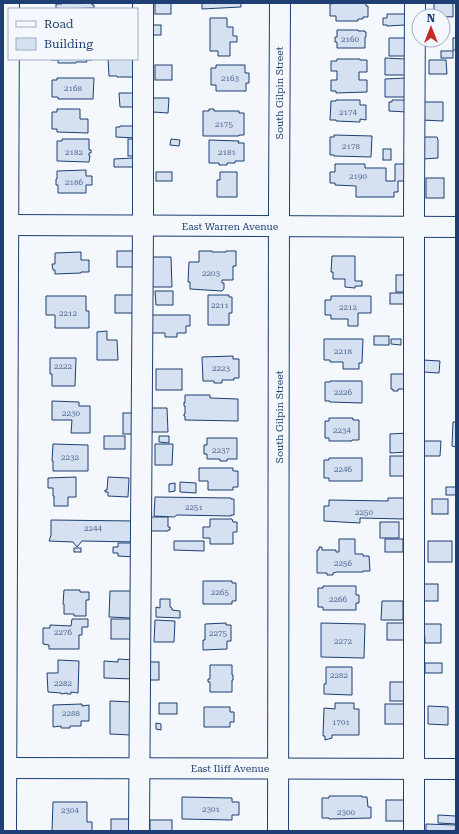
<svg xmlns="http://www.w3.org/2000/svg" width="459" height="834" viewBox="0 0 459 834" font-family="'Roboto Serif',serif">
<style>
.building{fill:#d5e0f0;stroke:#1d3f73}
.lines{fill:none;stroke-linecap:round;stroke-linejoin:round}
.minor-casing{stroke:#1d3f73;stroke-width:22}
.minor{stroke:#f4f7fb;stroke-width:20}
.labels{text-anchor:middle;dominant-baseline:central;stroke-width:3;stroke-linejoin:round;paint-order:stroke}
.number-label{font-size:8px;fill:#4b6792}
.street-label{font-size:10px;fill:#1d3f73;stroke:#f4f7fb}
</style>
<rect width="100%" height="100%" fill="#f4f7fb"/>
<g class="building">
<path d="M62,3H92V5H94V8L56,9V4H62Z"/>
<rect x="155" y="3" width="16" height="11"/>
<path d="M202,3H241V7L202,9Z"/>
<path d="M336,3H366V6H368V17H363V19H358V21H336V16H330V4Z"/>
<path d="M434,3H453V17L434,16Z"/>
<path d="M387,14H405V25L387,26V25H383V18H387Z"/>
<path d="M210,18H227V27H233V36H237V42H230V56H218V51H210Z"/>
<rect x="153" y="25" width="8" height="10"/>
<path d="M337,30H358V31H365V32H366V37H365V48H337V42H335V37H337Z"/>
<path d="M389,38H406L405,56H389Z"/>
<rect x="453" y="38" width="3" height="12"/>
<rect x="441" y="51" width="12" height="7"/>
<path d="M385,58L406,59V75H385Z"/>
<path d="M51,59H92V60H86L87,62H76V63H58V60H51Z"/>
<path d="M108,59H136L137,77H117V76H109Z"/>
<path d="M337,59H360V60H367V72H359V80H367V92L336,93V91H331V80H337V71H331V61H337Z"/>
<path d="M429,60H446L447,74H429Z"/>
<rect x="155" y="65" width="17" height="15"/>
<path d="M216,65H245V73H249V83H246V91H216V85H211V68H216Z"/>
<path d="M57,78H94L93,99H58V97H52V80H57Z"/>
<path d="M406,78L407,97H385V79Z"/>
<path d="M119,93H133V107H120Z"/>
<path d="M153,98H169L168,113L153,112Z"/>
<path d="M336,100H360V105H366V120L360,119V122L336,121V120H330L331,101H336Z"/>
<path d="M392,100H407V112L389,111V102H392Z"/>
<path d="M422,102H443V121L422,120Z"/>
<path d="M57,109H80V119H88V133L57,132V129H52V112H57Z"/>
<path d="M209,109H214V111H239V113H244V135H239V136H203V111H209Z"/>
<path d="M120,126H136L135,138L116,137V127H120Z"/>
<path d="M334,135L372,136L371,157L334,156V155H330V137H334Z"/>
<path d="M423,137H437L438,140V158L422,159Z"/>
<path d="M62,139H89V150H91V153H89V156H90L89,162L57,161V141H62Z"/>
<rect x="128" y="139" width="9" height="17"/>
<path d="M171,139L180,140L179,146L170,145Z"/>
<path d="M209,140L239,141L238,143H244V161H235V163H227V165H219V163H209Z"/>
<rect x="383" y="149" width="8" height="11"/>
<path d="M133,158V167H114V159Z"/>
<path d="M335,164H365V168H386V181H395V164H409V181H398V192H394V197H356V186L335,185V183H330V172H335Z"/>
<path d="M86,170V176H92V185H86V193H58V185H56V179H57V171Z"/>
<rect x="156" y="172" width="16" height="9"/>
<path d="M220,172H237V197H217V180H220Z"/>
<rect x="426" y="178" width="18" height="20"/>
<rect x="117" y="251" width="21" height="16"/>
<path d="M199,251H212V252H226V251H236V266H233V280H222V283H224V289L222,291L190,289V282H188L189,262H199Z"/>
<path d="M81,252V260H89V272H81V273L55,274V270H53L52,264H55V253Z"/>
<path d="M332,256H355V281H362V286H355V288L345,287V279H333V272H331Z"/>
<path d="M151,257H171L172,287H151Z"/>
<rect x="396" y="275" width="12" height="17"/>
<path d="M155,291H173V305H156Z"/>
<rect x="390" y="293" width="16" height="11"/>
<rect x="115" y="295" width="19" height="18"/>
<path d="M208,295H229V297H232V313H229V325H208Z"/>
<path d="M46,296H86V311H89V328H55V315H46Z"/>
<path d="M331,296H371V313H358V326H348V319H331V315H325V300H331Z"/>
<path d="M150,315H190V326H186V333H177V337H165V333H150Z"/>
<path d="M107,331V340H117L118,360H97V332Z"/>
<rect x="374" y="336" width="15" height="9"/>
<path d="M324,339H363L362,363H359V369H343V362H330V360H324Z"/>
<path d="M391,339H401V345L391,344Z"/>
<path d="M233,356V359H239V378H234V380H222V383H214V381H203L202,357Z"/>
<path d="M50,358H76L75,386H52V374H50Z"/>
<path d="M423,360L440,361L439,373L423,372Z"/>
<rect x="156" y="369" width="26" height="21"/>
<path d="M391,374H409L408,389H398V391H393V389H391Z"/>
<path d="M330,381H362V403L330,402V401H325V382H330Z"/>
<path d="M185,395H210V398L238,399V421L185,420V416H184V414H185V406H184V402L185,403Z"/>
<path d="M52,401L79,402V406H90V433H71L72,420H52Z"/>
<path d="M150,408H167L168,432H150Z"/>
<rect x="123" y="413" width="14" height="21"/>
<path d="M329,418H353V420H359V440H352V441H329V438H325V421H329Z"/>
<path d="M453,422H456V447L452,446Z"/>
<path d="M408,433V452L390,453V434Z"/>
<rect x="104" y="436" width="21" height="13"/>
<path d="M159,436H169V443L159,442Z"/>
<path d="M207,438H237V459H227V461H220V459H207V454H204V445H207Z"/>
<path d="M424,441H441L440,456H424Z"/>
<path d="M53,444L88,445V471H53V461H52Z"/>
<path d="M155,444H173L172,465H155Z"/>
<rect x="390" y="456" width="15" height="20"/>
<path d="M329,458H362V481H329V478H324V460H329Z"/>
<path d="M199,468H233V471H238V487H233V490H208V481H199Z"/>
<path d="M76,477V497H68V506H54V496H53V488H48V478Z"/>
<path d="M108,477L129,478L128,497L108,496V492H105V490H107Z"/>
<path d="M180,482L196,483V493L180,492Z"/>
<path d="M175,483V491L169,492V484Z"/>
<rect x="446" y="487" width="10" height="8"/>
<path d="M155,497L231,498V499H234V515H231V516L177,515L174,517L154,516Z"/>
<path d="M388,498H405V519L360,518V523L324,521V506H329V500L388,501Z"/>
<rect x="432" y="499" width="16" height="15"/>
<path d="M150,517H168V527H170V530H168V531H150Z"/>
<path d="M210,519H232L233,522H237V532H233V544H210V538H203V527H210Z"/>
<path d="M51,520L135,521L137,542L82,541L77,547L73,542L49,541L51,535Z"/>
<rect x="380" y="522" width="19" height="16"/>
<path d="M339,539H355V554H363V556H369L370,571H363V572H337L333,573V575H327V573H317V550H319V547H322V550H336V552H339Z"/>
<rect x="385" y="539" width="18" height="13"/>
<path d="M174,541H204V551L174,550Z"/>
<rect x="428" y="541" width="24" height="21"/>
<path d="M118,543H135V557L118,556V553H113V547H118Z"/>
<rect x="74" y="548" width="7" height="4"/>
<path d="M203,581H232V583H236V601H232V604H203Z"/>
<rect x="423" y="584" width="15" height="17"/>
<path d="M323,586H356V595H359V603H356V610H323V607H318V588H323Z"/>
<path d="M64,590H80V592H89V600H86V616H74V614H64V604H63Z"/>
<path d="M110,591H131V618L109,617Z"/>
<path d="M160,599H170V607L172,608V610L180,611V618L156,617V607L160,608Z"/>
<path d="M382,601H403V620H381Z"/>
<path d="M72,619H88V627H82V635H79V649H49V645L43,644V628H50V625L71,626Z"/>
<rect x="111" y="619" width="25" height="20"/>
<path d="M155,620L175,621L174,642H154Z"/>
<path d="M226,623V625H231V641H227V649L203,650V640H205V624Z"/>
<path d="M321,623L365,624L364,658L321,657Z"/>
<rect x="387" y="623" width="17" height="17"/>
<path d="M424,624H441V643H425Z"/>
<path d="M118,659L134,660V679L104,678V661L118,662Z"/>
<path d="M58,660L79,661L78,693L71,692V694H67V693L61,694V693L48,692L47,673H58Z"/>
<rect x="150" y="662" width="9" height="18"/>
<rect x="425" y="663" width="17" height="10"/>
<path d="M210,665H232V675H233V680H232V692H210V682H208V679H210Z"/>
<path d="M326,667H352V695L324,694V684H326Z"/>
<rect x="390" y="682" width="17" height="19"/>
<path d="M110,701L132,702L131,735L110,734Z"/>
<rect x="159" y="703" width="18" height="11"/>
<path d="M335,703H354V709H359V735H332V738L325,740V736H323L324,708L335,709Z"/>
<path d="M82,704V706L89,705V721H81V726H70V728H61V726L53,727V705Z"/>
<rect x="385" y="704" width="23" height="20"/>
<path d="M428,706L448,707V725L428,724Z"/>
<path d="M204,707H230V712H234V722H230V727H204Z"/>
<path d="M156,723L161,724V730L156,729Z"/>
<path d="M329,796H362V797H367L368,807H371V818L329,819V818H322V798H329Z"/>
<path d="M182,797L232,798V802H239V815H232V820L182,819Z"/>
<rect x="386" y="800" width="21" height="21"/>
<path d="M53,802H87V822H92V831H52Z"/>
<path d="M438,815L456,816V824L438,823Z"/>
<rect x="111" y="819" width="22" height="12"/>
<rect x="150" y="820" width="22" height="11"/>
<path d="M426,824L456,825L455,831H426Z"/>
</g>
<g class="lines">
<defs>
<g id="minor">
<path d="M3,225L456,227"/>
<path d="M3,768L456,769"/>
<path d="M6,831L9,3"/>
<path d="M139,831L143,225V3"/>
<path d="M278,831L279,203L280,3"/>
<path d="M414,831V204L415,3"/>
</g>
</defs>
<use href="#minor" class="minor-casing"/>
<use href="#minor" class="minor"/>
</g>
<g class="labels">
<g class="number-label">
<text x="350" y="39">2160</text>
<text x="230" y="78">2163</text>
<text x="73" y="88">2168</text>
<text x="348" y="112">2174</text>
<text x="224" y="124">2175</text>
<text x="351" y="146">2178</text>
<text x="74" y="152">2182</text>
<text x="227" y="152">2181</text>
<text x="358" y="176">2190</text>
<text x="74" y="182">2186</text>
<text x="211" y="273">2203</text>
<text x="220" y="305">2211</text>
<text x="348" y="307">2212</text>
<text x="68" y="313">2212</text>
<text x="343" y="351">2218</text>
<text x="63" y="366">2222</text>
<text x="221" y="368">2223</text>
<text x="343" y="392">2226</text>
<text x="71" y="413">2230</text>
<text x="342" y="430">2234</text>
<text x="221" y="450">2237</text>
<text x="70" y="457">2232</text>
<text x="343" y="469">2246</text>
<text x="194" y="507">2251</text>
<text x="364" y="512">2250</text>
<text x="93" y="528">2244</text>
<text x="343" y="563">2256</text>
<text x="220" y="592">2265</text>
<text x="338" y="599">2266</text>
<text x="63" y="632">2276</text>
<text x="218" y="633">2275</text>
<text x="343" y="641">2272</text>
<text x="339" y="675">2282</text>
<text x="63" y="683">2282</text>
<text x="71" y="713">2288</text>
<text x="341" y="722">1701</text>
<text x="211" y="809">2301</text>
<text x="70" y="810">2304</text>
<text x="346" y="812">2300</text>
</g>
<g class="street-label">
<text transform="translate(279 93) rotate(-90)">South Gilpin Street</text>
<text x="230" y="226">East Warren Avenue</text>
<text transform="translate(279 417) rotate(-90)">South Gilpin Street</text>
<text x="230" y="768">East Iliff Avenue</text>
</g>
</g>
<rect width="459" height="834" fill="none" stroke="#1d3f73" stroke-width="8"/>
<rect x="8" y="8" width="130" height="52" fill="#f4f7fb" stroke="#9eadc5"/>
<rect x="16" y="21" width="20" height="6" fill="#f4f7fb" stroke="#9eadc5"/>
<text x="44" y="28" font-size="12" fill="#1d3f73">Road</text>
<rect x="16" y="38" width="20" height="12" fill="#d5e0f0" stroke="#9eadc5"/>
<text x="44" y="48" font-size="12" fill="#1d3f73">Building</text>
<g transform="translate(431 28)"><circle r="19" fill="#f4f7fb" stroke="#9eadc5"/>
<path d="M0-3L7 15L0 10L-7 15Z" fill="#c62828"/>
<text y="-6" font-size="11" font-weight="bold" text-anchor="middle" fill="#1d3f73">N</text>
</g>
</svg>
